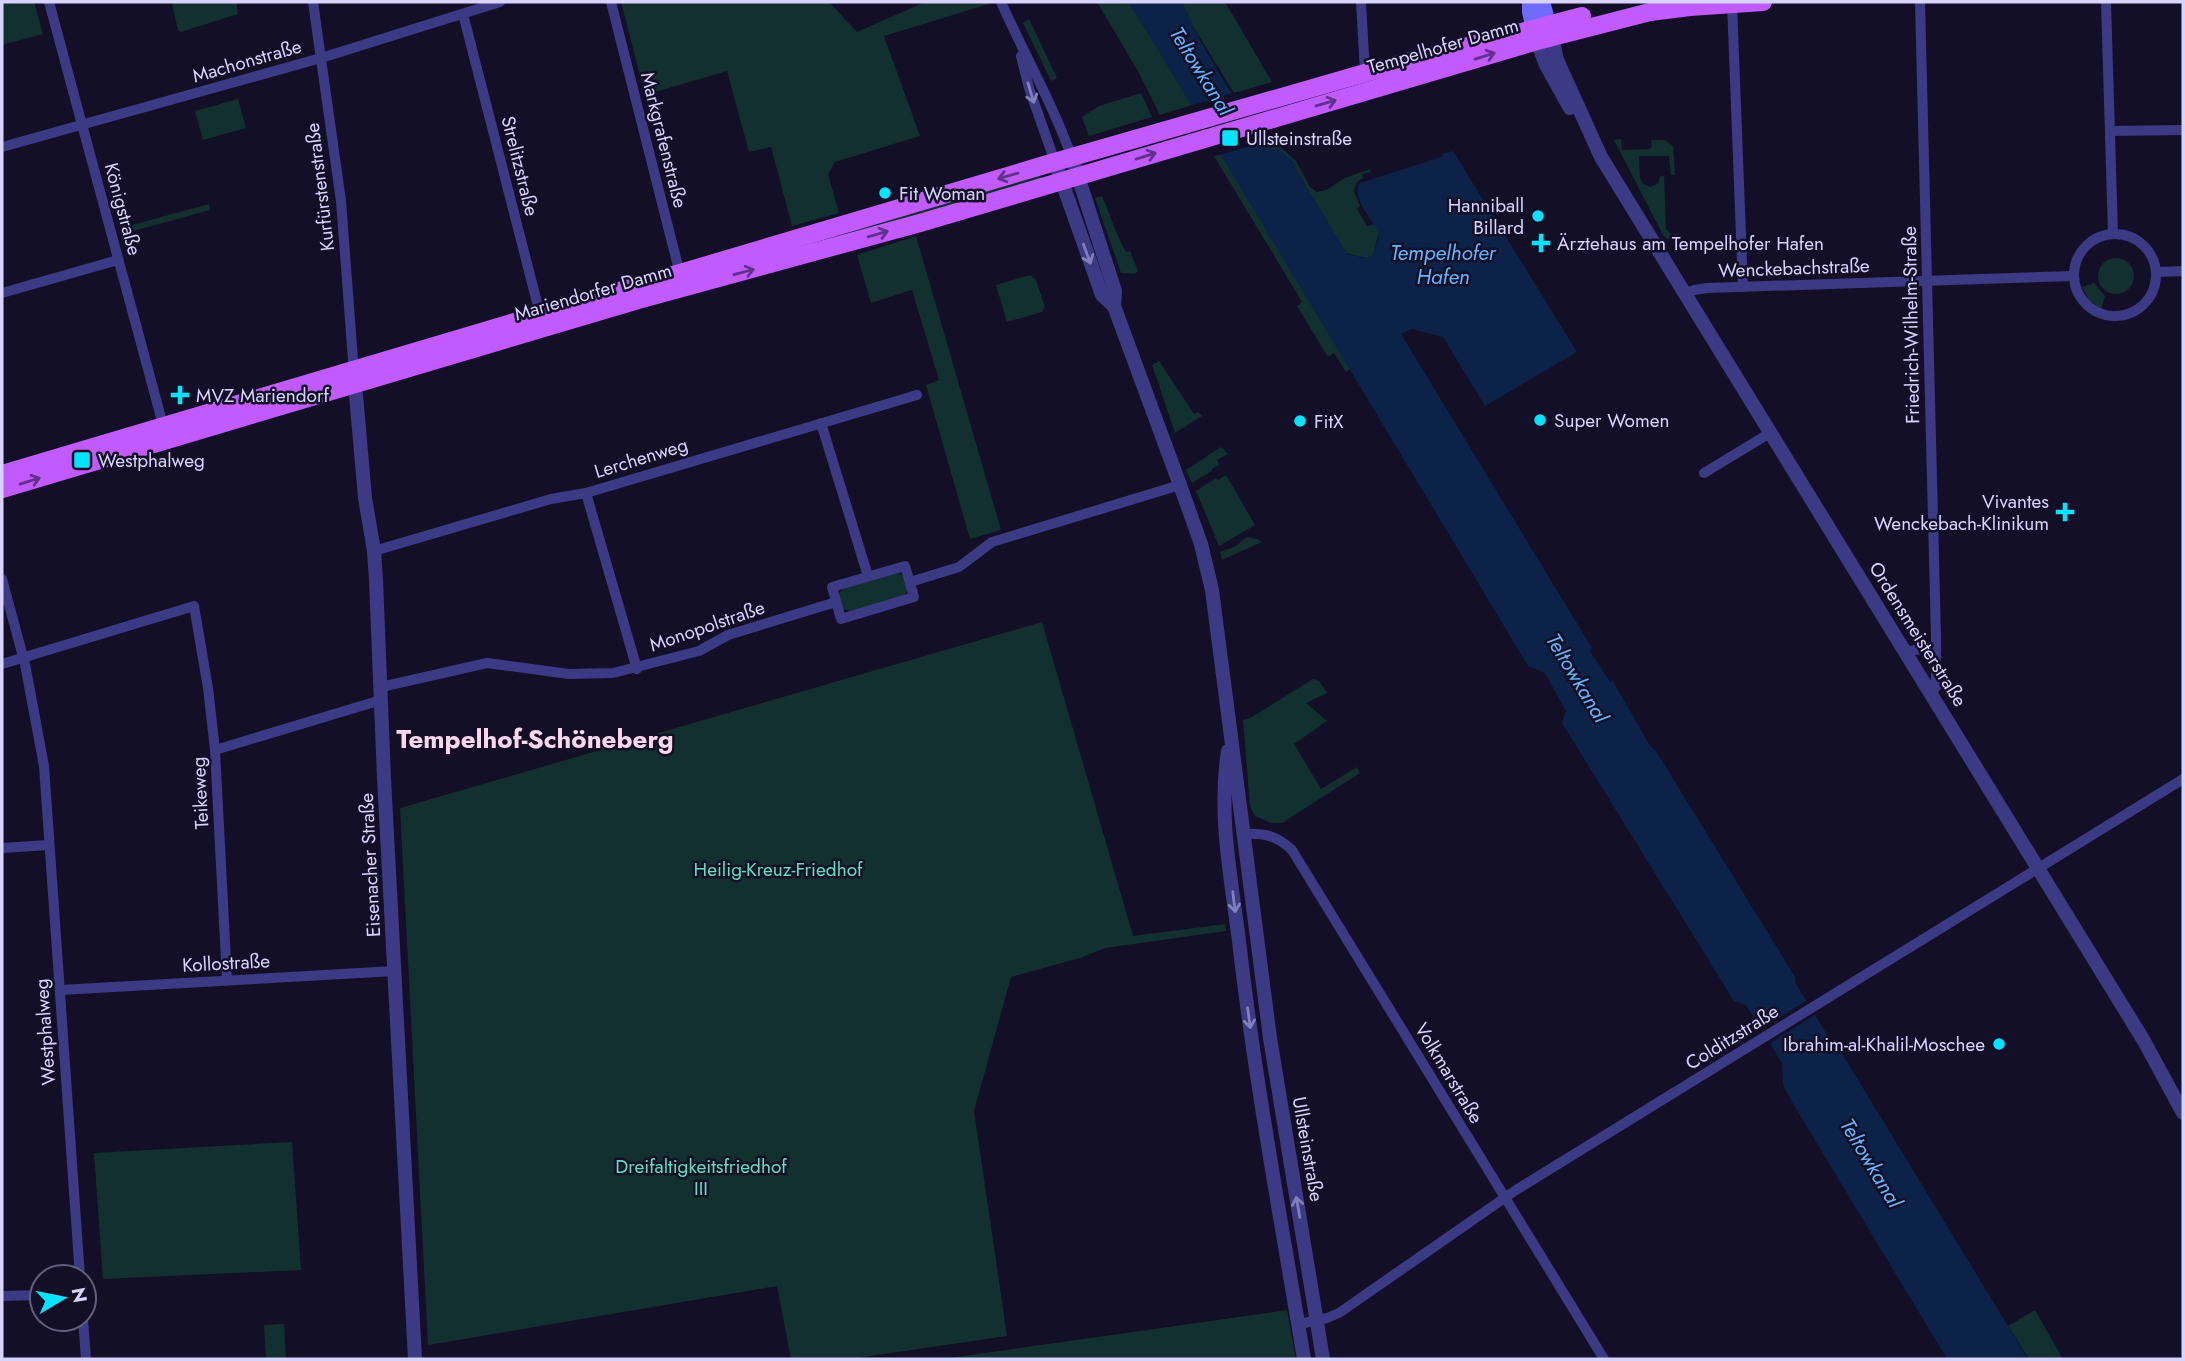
<svg xmlns="http://www.w3.org/2000/svg" width="2185" height="1361" viewBox="0 0 2185 1361" font-family="Jost,sans-serif">
<style>
.green{fill:#12302f}
.water{fill:#0c2248}
.pier{fill:#130f26}
.lines{fill:none;stroke-linecap:round;stroke-linejoin:round}
.minor{stroke:#3d3a85;stroke-width:10}
.tertiary{stroke:#3d3a85;stroke-width:14}
.secondary{stroke:#6f6bff;stroke-width:16}
.primary{stroke:#c25bff;stroke-width:18}
.oneway{stroke:#623188}
.oneway2{stroke:#837fbc}
.poi-dot{fill:#00e5ff;stroke:#130f26;stroke-width:2.5}
.labels{text-anchor:middle;dominant-baseline:central;stroke-width:5;stroke-linejoin:round;paint-order:stroke}
.street-label{font-size:19px;fill:#d9d4ff;stroke:#130f26}
.poi-label{font-size:19px;fill:#d9d4ff;stroke:#130f26;text-anchor:start}
.park-label{font-size:19px;fill:#5fe0c0;stroke:#130f26}
.water-label{font-size:21px;font-style:italic;fill:#62b6ff;stroke:#130f26}
.district-label{font-size:26px;font-weight:bold;fill:#ffd6f0;stroke:#130f26}
</style>
<rect width="100%" height="100%" fill="#130f26"/>
<g class="green">
<path d="M2,2H34L43,34L2,45Z"/>
<path d="M179,2H236L238,14L181,32L178,30L172,4Z"/>
<path d="M621,2H829L857,32L925,2H987L989,4L884,36L920,136L835,162L828,174L839,213L792,226L771,147L749,152L727,71L645,95Z"/>
<path d="M1097,2H1129L1192,105L1160,115L1139,73Z"/>
<path d="M1182,2H1225L1272,82L1234,93L1191,23Z"/>
<path d="M1029,19L1057,78L1051,81L1023,23Z"/>
<path d="M1141,93L1152,117L1089,136L1082,117L1099,106Z"/>
<path d="M238,99L246,128L203,140L195,111Z"/>
<path d="M1621,139L1622,150L1649,149L1652,147L1651,140H1665L1673,146L1675,175H1671L1669,156H1639L1640,178L1643,184L1651,187L1658,183L1660,176H1664L1666,229L1671,234H1681L1682,240L1667,239L1663,235L1614,140Z"/>
<path d="M1272,140L1296,161L1310,187L1317,192L1326,190L1345,178L1370,169L1371,172L1362,174L1363,178L1357,182L1354,191L1360,206L1357,209L1367,226L1375,224L1379,232L1373,256L1366,258L1346,253L1295,168V164L1278,149L1273,150L1266,141Z"/>
<path d="M1222,154L1350,369L1346,372L1334,353L1328,357L1297,306L1302,302L1214,156Z"/>
<path d="M1040,173L1043,179L698,277Z"/>
<path d="M1102,196C1110,215 1116,234 1126,252L1130,251L1138,271L1134,274L1121,273L1095,198Z"/>
<path d="M209,204L210,210L122,234L121,228Z"/>
<path d="M916,236L1001,530L970,539L926,385L939,380L912,290L871,303L857,255Z"/>
<circle cx="2116" cy="276" r="18"/>
<path d="M1030,275L1036,280L1045,307L1042,312L1007,322L996,285Z"/>
<path d="M2094,283L2105,296L2101,309L2089,300L2082,287Z"/>
<path d="M1159,361L1194,414L1198,412L1202,416L1175,433L1152,365Z"/>
<path d="M1221,447L1228,454L1217,460L1219,465L1212,469V471L1192,483L1186,470Z"/>
<path d="M1226,475L1255,525L1219,546L1196,491L1216,478L1218,480Z"/>
<path d="M1247,537L1258,539L1262,542L1222,560L1220,552L1236,546Z"/>
<path d="M898,573C907,577 910,589 904,596L852,612L843,609L838,595L844,587Z"/>
<path d="M1042,622L1133,936L1225,924L1226,931L1105,948L1080,958L1011,977L974,1111L1007,1336L850,1359H791L777,1286L428,1345L400,808Z"/>
<path d="M1313,679L1319,681L1327,693L1306,703L1327,721L1294,744L1321,789L1357,767L1360,773L1282,823H1271L1255,816L1250,806L1243,720L1252,717Z"/>
<path d="M292,1142L301,1270L103,1279L94,1153Z"/>
<path d="M1287,1310L1296,1359H942Z"/>
<path d="M2035,1310L2063,1359H2029L2008,1326Z"/>
<path d="M284,1324L286,1359H266L264,1325Z"/>
</g>
<path class="water" d="M1129,2H1182C1200,47 1242,112 1273,150L1278,149L1296,164L1295,168L1347,254L1366,258L1373,256L1379,236C1376,220 1350,201 1360,183L1441,157L1443,154L1453,151L1577,352L1485,406L1443,337L1412,329L1401,334L1592,648L1590,651L1610,682L1613,681L1650,746L1656,751L1795,977V982L1831,1041L1835,1042L2028,1359H1947L1795,1107L1783,1085L1782,1063L1746,1005L1734,1001L1562,723L1566,711L1545,673L1528,666Z"/>
<g class="pier">
<path d="M1237,92L1270,140L1219,155L1189,106Z"/>
<path d="M1809,999L1818,1013L1767,1045L1758,1031Z"/>
</g>
<g class="lines">
<g class="minor">
<path d="M49,2L163,425"/>
<path d="M313,2L341,201L354,373"/>
<path d="M611,2L681,278"/>
<path d="M1001,2C1024,54 1053,104 1072,158"/>
<path d="M1361,2L1365,73"/>
<path d="M1920,2L1936,638V687L1930,692"/>
<path d="M2106,2L2113,234"/>
<path d="M1732,3L1743,287"/>
<path d="M463,14L541,318"/>
<path d="M1021,56L1029,88L1055,162"/>
<path d="M2110,131L2183,130"/>
<path d="M2,147L321,58L500,2"/>
<circle cx="2115" cy="275" r="41"/>
<path d="M2157,272L2183,271"/>
<path d="M2,293L118,260"/>
<path d="M1685,294L1694,290L1707,288L2073,276"/>
<path d="M821,423L868,576"/>
<path d="M1704,473L1770,433"/>
<path d="M586,493L637,669"/>
<path d="M374,551L551,499L586,493L917,395"/>
<path d="M905,566L914,597L841,619L832,587Z"/>
<path d="M2,579L25,664L44,766L80,1277"/>
<path d="M910,582L959,567L992,542L1180,485"/>
<path d="M1906,654L1914,650L1936,648"/>
<path d="M2,664L194,606L208,688L215,750L227,980"/>
<path d="M381,687L487,663L569,674L613,673L699,651L728,635L836,602"/>
<path d="M215,750L381,700"/>
<path d="M1244,834C1265,833 1277,836 1292,850L1604,1359"/>
<path d="M2,848L49,845"/>
<path d="M60,990L395,971"/>
<path d="M2,1296L42,1295"/>
<path d="M83,1319L86,1359"/>
<path d="M1300,1324L1327,1318L1339,1313L1516,1190L2183,779"/>
</g>
<g class="tertiary">
<path d="M1552,37L1557,60L1601,157L2144,1041L2183,1113"/>
<path d="M1537,41L1546,65L1570,108"/>
<path d="M1055,162L1102,295L1114,306"/>
<path d="M1075,167L1115,291L1114,306L1180,485L1201,544L1212,590L1270,1038L1323,1359"/>
<path d="M355,383L365,498L374,551L376,580L384,778L415,1359"/>
<path d="M1228,751C1218,815 1231,877 1239,941C1255,1081 1281,1220 1304,1359"/>
</g>
<g class="secondary">
<path d="M1530,2V12L1536,38"/>
<path d="M1542,2L1552,37"/>
</g>
<g class="primary">
<path d="M2,474L1041,166L1365,73L1582,16"/>
<path d="M2,489L638,300L920,223L1537,41L1650,12L1690,7L1763,2"/>
</g>
</g>
<defs><path id="oneway-shaft" d="M-6 0H5M1.5-3L5.5 0L1.5 3" fill="none" stroke-width="1.6" stroke-linecap="round" stroke-linejoin="round" transform="scale(1.75)"/></defs>
<g class="oneway">
<use href="#oneway-shaft" transform="translate(1485 56) rotate(-17)"/>
<use href="#oneway-shaft" transform="translate(1326 103) rotate(-16)"/>
<use href="#oneway-shaft" transform="translate(1146 156) rotate(-17)"/>
<use href="#oneway-shaft" transform="translate(1008 176) rotate(164)"/>
<use href="#oneway-shaft" transform="translate(878 234) rotate(-16)"/>
<use href="#oneway-shaft" transform="translate(744 272) rotate(-15)"/>
<use href="#oneway-shaft" transform="translate(30 481) rotate(-17)"/>
</g>
<g class="oneway2">
<use href="#oneway-shaft" transform="translate(1031 93) rotate(73)"/>
<use href="#oneway-shaft" transform="translate(1087 254) rotate(70)"/>
<use href="#oneway-shaft" transform="translate(1234 902) rotate(83)"/>
<use href="#oneway-shaft" transform="translate(1249 1018) rotate(82)"/>
<use href="#oneway-shaft" transform="translate(1298 1207) rotate(-100)"/>
</g>
<g class="poi-dot">
<rect x="1221" y="129" width="18" height="18" rx="3.5"/>
<circle cx="885" cy="193" r="7"/>
<circle cx="1538" cy="216" r="7"/>
<path d="M1537.5 232.5h7v7h7v7h-7v7h-7v-7h-7v-7h7z"/>
<path d="M176.5 384.5h7v7h7v7h-7v7h-7v-7h-7v-7h7z"/>
<circle cx="1540" cy="420" r="7"/>
<circle cx="1300" cy="421" r="7"/>
<rect x="73" y="451" width="18" height="18" rx="3.5"/>
<path d="M2061.5 501.5h7v7h7v7h-7v7h-7v-7h-7v-7h7z"/>
<circle cx="1999" cy="1044" r="7"/>
</g>
<g class="labels">
<g class="street-label">
<text transform="translate(1443 46) rotate(-16)">Tempelhofer Damm</text>
<text transform="translate(247 61) rotate(-16)">Machonstraße</text>
<text transform="translate(664 140) rotate(76)">Markgrafenstraße</text>
<text transform="translate(520 166) rotate(76)">Strelitzstraße</text>
<text transform="translate(320 187) rotate(-97)">Kurfürstenstraße</text>
<text transform="translate(123 209) rotate(75)">Königstraße</text>
<text transform="translate(1794 268) rotate(-2)">Wenckebachstraße</text>
<text transform="translate(593 292) rotate(-16)">Mariendorfer Damm</text>
<text transform="translate(1911 325) rotate(-91)">Friedrich-Wilhelm-Straße</text>
<text transform="translate(641 458) rotate(-17)">Lerchenweg</text>
<text transform="translate(707 626) rotate(-19)">Monopolstraße</text>
<text transform="translate(1918 634) rotate(58)">Ordensmeisterstraße</text>
<text transform="translate(200 793) rotate(-93)">Teikeweg</text>
<text transform="translate(370 865) rotate(-93)">Eisenacher Straße</text>
<text transform="translate(226 963) rotate(-3)">Kollostraße</text>
<text transform="translate(45 1032) rotate(-94)">Westphalweg</text>
<text transform="translate(1732 1037) rotate(-32)">Colditzstraße</text>
<text transform="translate(1449 1073) rotate(59)">Volkmarstraße</text>
<text transform="translate(1308 1149) rotate(80)">Ullsteinstraße</text>
</g>
<g class="poi-label">
<text x="1246" y="138">Ullsteinstraße</text>
<text x="899" y="193">Fit Woman</text>
<text x="1524" y="205" text-anchor="end">Hanniball<tspan x="1524" dy="22">Billard</tspan></text>
<text x="1557" y="243">Ärztehaus am Tempelhofer Hafen</text>
<text x="196" y="395">MVZ Mariendorf</text>
<text x="1554" y="420">Super Women</text>
<text x="1314" y="421">FitX</text>
<text x="98" y="460">Westphalweg</text>
<text x="2049" y="501" text-anchor="end">Vivantes<tspan x="2049" dy="22">Wenckebach-Klinikum</tspan></text>
<text x="1985" y="1044" text-anchor="end">Ibrahim-al-Khalil-Moschee</text>
</g>
<g class="park-label">
<text x="778" y="869">Heilig-Kreuz-Friedhof</text>
<text x="701" y="1166">Dreifaltigkeitsfriedhof<tspan x="701" dy="22">III</tspan></text>
</g>
<g class="water-label">
<text transform="translate(1201 71) rotate(58)">Teltowkanal</text>
<text x="1443" y="253">Tempelhofer<tspan x="1443" dy="24">Hafen</tspan></text>
<text transform="translate(1577 678) rotate(59)">Teltowkanal</text>
<text transform="translate(1871 1163) rotate(59)">Teltowkanal</text>
</g>
<g class="district-label">
<text x="535" y="739">Tempelhof-Schöneberg</text>
</g>
</g>
<rect width="2185" height="1361" fill="none" stroke="#d9d4ff" stroke-width="7"/>
<g transform="translate(63 1298) rotate(80)"><circle r="33" fill="#130f26" stroke="#625e7d" stroke-width="2"/>
<path d="M0-5L12 26L0 18L-12 26Z" fill="#00e5ff"/>
<text y="-10" font-size="19" font-weight="bold" text-anchor="middle" fill="#d9d4ff">N</text>
</g>
</svg>
